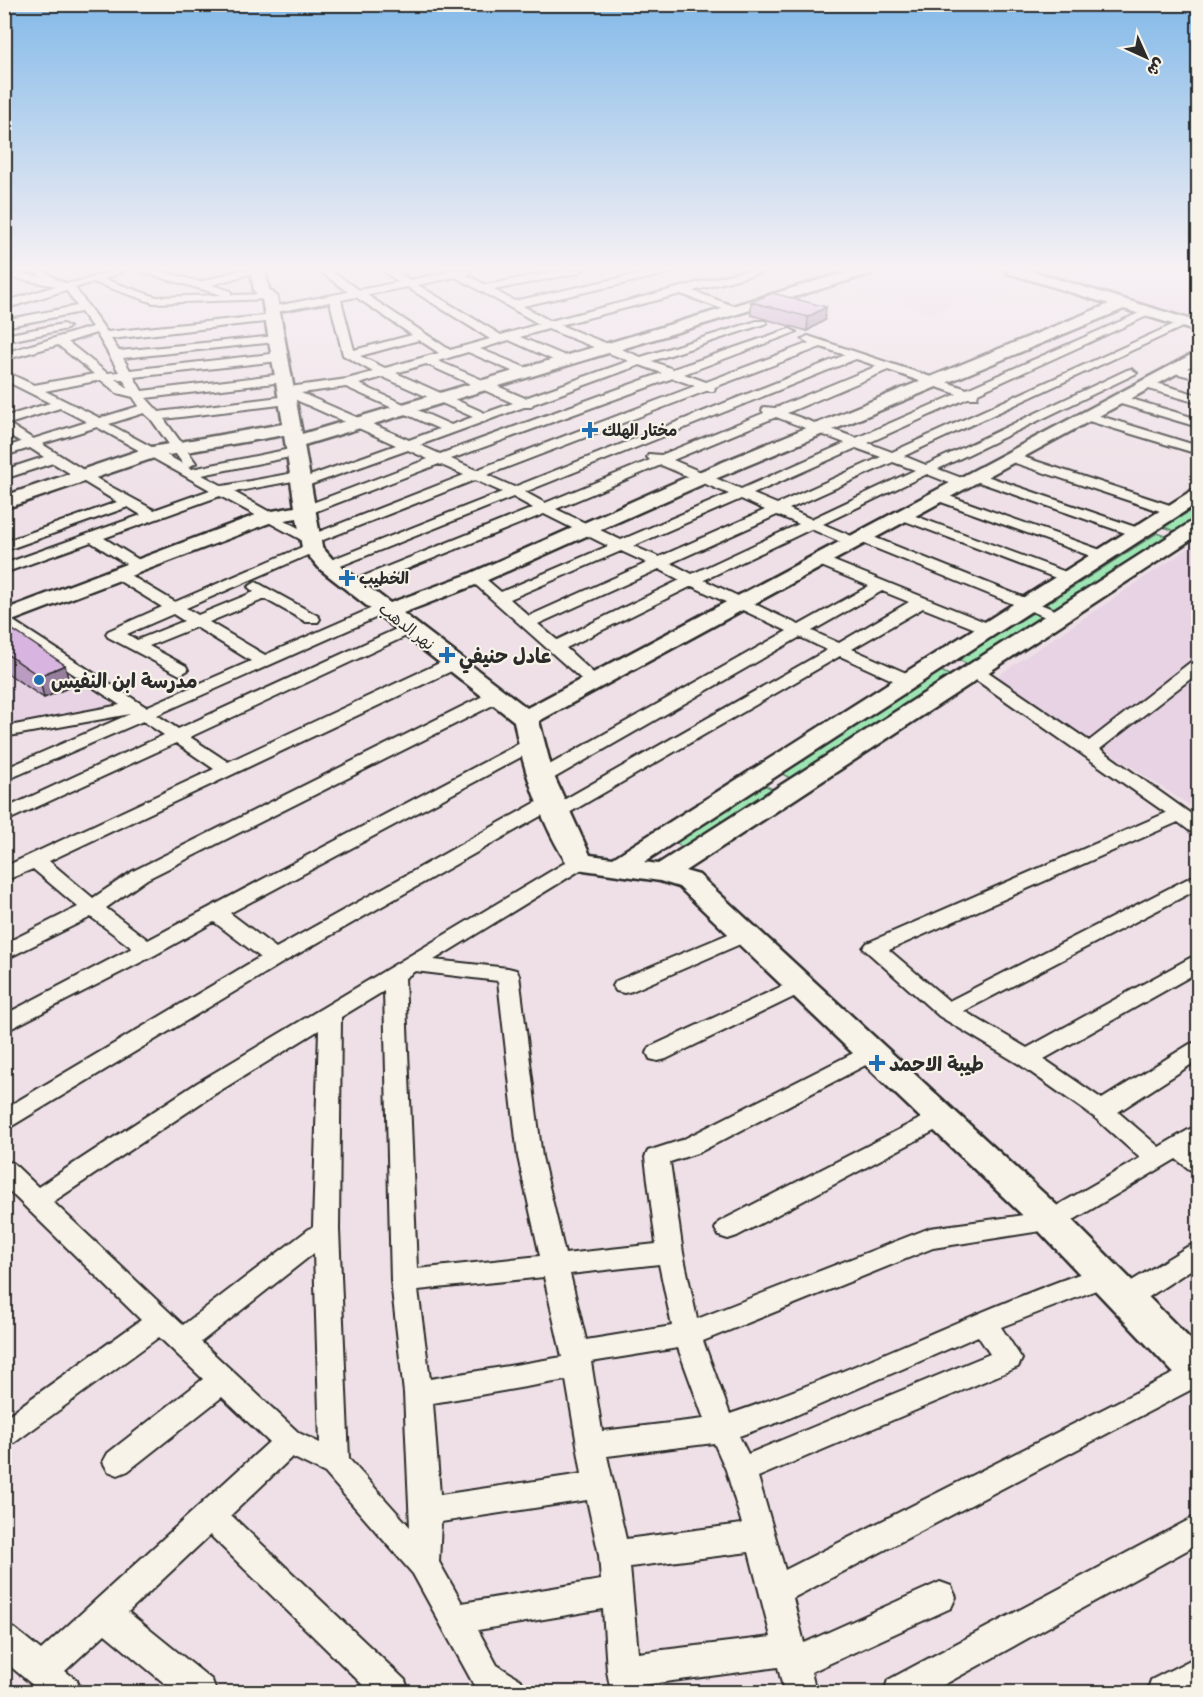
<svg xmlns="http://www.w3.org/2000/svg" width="1203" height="1697" viewBox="0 0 1203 1697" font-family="Delius,'Playpen Sans Arabic',sans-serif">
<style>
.built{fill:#e7d3e4}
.green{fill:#9de6b4;stroke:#648870;stroke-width:1.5}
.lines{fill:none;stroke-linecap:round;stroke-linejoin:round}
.street-casing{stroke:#2b2b2b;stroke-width:4}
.secondary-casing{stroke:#2b2b2b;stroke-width:5}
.street{fill:#f7f3e8;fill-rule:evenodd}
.secondary{fill:#f7f3e8;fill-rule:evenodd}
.wall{fill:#ba9cc1;stroke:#2b2b2b;stroke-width:1.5}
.shaded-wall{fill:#977f9d;stroke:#2b2b2b;stroke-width:1.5}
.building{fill:#d8b5e0;stroke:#2b2b2b;stroke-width:1.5}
.poi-dot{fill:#1f6fb2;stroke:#f7f3e8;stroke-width:2}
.labels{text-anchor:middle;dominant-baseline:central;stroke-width:4.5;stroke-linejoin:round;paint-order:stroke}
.far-poi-label{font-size:16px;font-weight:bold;fill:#2b2b2b;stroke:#f7f3e8;text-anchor:start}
.far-street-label{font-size:16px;fill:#2b2b2b;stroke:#f7f3e8}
.poi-label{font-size:20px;font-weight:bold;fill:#2b2b2b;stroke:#f7f3e8;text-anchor:start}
</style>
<rect width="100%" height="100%" fill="#eee0e6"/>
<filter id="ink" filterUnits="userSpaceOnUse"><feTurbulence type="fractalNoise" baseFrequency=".0167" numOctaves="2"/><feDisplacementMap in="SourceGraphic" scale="12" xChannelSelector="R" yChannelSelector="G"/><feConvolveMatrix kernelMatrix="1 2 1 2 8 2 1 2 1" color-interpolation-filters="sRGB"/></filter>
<g filter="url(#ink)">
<g class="built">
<path d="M886,270H990L1028,281L932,314L843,282Z"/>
<path d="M1030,270H1198V322Z"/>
<path d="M1198,542V811L996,677Z"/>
<path d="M5,627L116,706L5,727Z"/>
</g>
<g class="green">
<path d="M1198,506V518L1177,532L1164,527Z"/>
<path d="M1157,533L1169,537L1056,610L1045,605Z"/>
<path d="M1036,611L1049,616L970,665L957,659Z"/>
<path d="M941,671L953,677L793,780L781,773Z"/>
<path d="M763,784L776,791L686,849L672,841Z"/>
</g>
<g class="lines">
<defs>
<g id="street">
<path d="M4,270L41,277L34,270C50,269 56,284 69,283C89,281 106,270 126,270L104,279L156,297L222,295L142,272L141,270H157L200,282L240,270H256L255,272L212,285L231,291V295L269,294L273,295V299L154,303L93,282L75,288L107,332L273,315L279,318L273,321L111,339L119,351L276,336L282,339L276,342L123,358L130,370L279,353L285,357L279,361L134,377L142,391L283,374L289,378L283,382L146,398L159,412L288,396L280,391L282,388L347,379L373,372L343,355L330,302L271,313L265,310L271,307L348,292L318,270H330L359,290L399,282L382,270H394L410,280L448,272L446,270H470L471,272L467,275L486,285L563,270H583L578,273L494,290L514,301L657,270H676L671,273L523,306L550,321L747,270H764L763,272L693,291L739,308V312H731L681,294L560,325L641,357L757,321H765L767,323L652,361L673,369L786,330L790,329L796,332L684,374L706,382L809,343L802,339L808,336L967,389L1146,310H1154L1156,312L978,393L977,398H968L868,443L892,452L1181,321H1189L1191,323L904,456L926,465L1127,370L1131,369L1137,373L938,469L967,480L969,483L967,486H957L927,474L823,524L854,537L861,533L866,534L1065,614L1067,617L1065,620H1053L860,542L858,545H848L811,529L704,580L799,625L869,586L814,563L811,560L819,555L995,626L997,629L989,634L983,632L923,608L852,649L913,676L915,680L913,684H901L840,656L562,817H548L546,813L282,963L12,1126L4,1129V1109L260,957L214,922L155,955L4,1032V1015L132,948L91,917L4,960V944L78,907L33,869L4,881V867L214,769L176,743L4,822V809L164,735L143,721L4,781V769L130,714L4,737V727L120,705L4,628V615L146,707L251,661L196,627L149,646L186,666L188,670L180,675L108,637L106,634L108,631L162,607L113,577L110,574L113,571H123L175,602L309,544L220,496L104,538L144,563L147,566L144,569H134L91,542L4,573V564L141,515L128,507L4,551V542L117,502L53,463L4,479V470L44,457L30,448L4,456V448L21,442L4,432V417L50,403L4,380V371L34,385L94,374L58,345L4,360V353L92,327L81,312L4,327V320L77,306L66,290L4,309V302L56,286L4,276ZM456,277L539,324L501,335L418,285ZM407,287L490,339L450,350L367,295ZM356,297L412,335L354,350L341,300ZM548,329L629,361L525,398L438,361L468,352L521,375H529V369L480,349L509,340L560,363H568V357L520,337ZM96,333L98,336L119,372L107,373L68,342ZM419,340L439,353L385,368L360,356ZM821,347L845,355L514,487L487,475L706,391H714L715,387ZM856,359L877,366L775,408L764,407L762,410L764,413L661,455L649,454L647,457L650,460L545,503L525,492ZM426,364L513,403L485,413L396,373ZM640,365L662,373L440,454L420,445L524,407H531L533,404ZM888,370L957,394L856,438L787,413ZM383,377L473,417L451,425L359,384ZM673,378L695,386L476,470L451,459ZM115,379H123L128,388ZM101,380L117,393L133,397L139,406L100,418L45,391ZM346,387L439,429L409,440L301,393ZM294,399L396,445L304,478V473L299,472L223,486L202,475L295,456L302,452L295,448L192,469L188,467L196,463L164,419L288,404L292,403ZM60,408L87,422L33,439L9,424ZM144,413L151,419L183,464L109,424ZM776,417L845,443L741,489L673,460ZM97,427L210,490L154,510L104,483L42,444ZM856,448L881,457L777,504L753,494ZM408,450L428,459L299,508L297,511L299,514H309L439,464L464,475L311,535L234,492L298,480L294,484L301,488ZM893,462L915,470L811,519L789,509ZM661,465L729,494L621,540L556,509ZM475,480L502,492L323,563L320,566L328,571L513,497L533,508L349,582L346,585L354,590L544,514L608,546L501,592L481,575H471L468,578L588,685H600L602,681L566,648L692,586L787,631L535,773L533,777L535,781H549L800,637L827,650L560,802L558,798H544L276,948L230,913L536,749L539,745L536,741H524L148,940L106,908L147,879L503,700L506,696L503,692H491L133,871L93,898L49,861L460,667L462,663L460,659H448L228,762L190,737L417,631L419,628L417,625H405L178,729L157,715L391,611L393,608L391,605H379L265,655L209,622L265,599L306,622H318L320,619L318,616L256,582L248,587L254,592L198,615L186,608L317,551L319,548L313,544ZM741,499L765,510L659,557L633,546ZM777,515L799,524L692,574L671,563ZM621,551L647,563L529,616L510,599ZM659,569L680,580L557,640L538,624ZM882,591L909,602L839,643L812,631ZM173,614L184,621L137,640L127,634Z"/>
<path d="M839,270H853L860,274L855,277Z"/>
<path d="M63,324L69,327L67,329L4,342V335Z"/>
<path d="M1175,365L1198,371V379L1171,372L1169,369Z"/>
<path d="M1146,380L1198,395V403L1142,387L1140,384L1142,381Z"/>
<path d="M1118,395L1198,419V427L1114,402L1112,399L1114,396Z"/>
<path d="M1087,412L1198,446V454L1082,419L1081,416L1082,413Z"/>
<path d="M1011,453L1179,508L1181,511L1179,514H1169L1006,460L1004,457L1006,454Z"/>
<path d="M975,472L1144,530L1146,533L1139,537L1134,536L970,479L968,476L970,473Z"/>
<path d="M938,492L1109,553L1111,556L1104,560L1099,559L933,499L931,496L933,493Z"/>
<path d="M902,511L1074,575L1077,578L1074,581H1064L897,518L895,515Z"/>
<path d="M1198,660V673L1100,749L1198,819V834L1191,832L1178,822L889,950L949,1001L1191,877L1198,875V889L964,1011L1027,1048L1190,958L1198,956V972L1044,1059L1102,1099L1190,1044L1198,1042V1060L1118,1112L1159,1147L1190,1129L1198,1126V1146L1196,1148L1198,1150V1172L1189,1169L1176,1159L1060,1228L933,1248L703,1341L730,1414C858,1371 977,1308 1105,1265L1114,1269L1118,1276L1114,1283L1001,1327L1022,1359L1018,1367L758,1477L785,1570L1198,1361V1386L793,1598L804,1643L940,1582L951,1586L956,1597L951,1608L811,1672L816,1692H784L778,1667L642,1685L643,1692H611L607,1671L603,1609L478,1630L497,1665L521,1680L525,1692H482L475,1687L413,1574L325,1473L292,1457L231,1515L405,1680L409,1692H370L210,1535L128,1612L212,1680L216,1692H175L105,1634L65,1671L77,1680L81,1692H41L4,1661V1625L15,1629L41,1650L269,1442L222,1397L128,1471L118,1475L108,1471L103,1462L108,1453L203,1379L159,1337L14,1443L4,1446V1418L141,1320L4,1186V1161L13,1163L38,1187L197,1083L573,858H587L590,862L587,866L434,960L508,968L516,970L519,975L542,1157L565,1254L656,1244L645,1157L648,1151L682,1140L871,1044L879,1046L882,1052L879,1058L700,1152L670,1162L683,1253L697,1319L930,1228L1046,1212L1140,1158L1094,1117L1019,1064L939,1016L863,948L867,943L1166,813L969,675L967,671L969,667H981L1089,741L1192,661ZM415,971L498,981L518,1157L540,1256L417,1269L405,978ZM384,991L391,1281L404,1393L410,1527L349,1459L339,1230L341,1017ZM319,1030L313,1226L183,1325L53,1202L213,1095ZM314,1253L320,1443L299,1433L201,1342ZM659,1264L672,1326L586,1340L570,1274ZM544,1277L562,1357L430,1379L418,1290ZM978,1336L990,1354L748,1454L739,1436L785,1420ZM678,1348L704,1419L602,1431L591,1362ZM566,1380L582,1474L440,1495L433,1403ZM714,1443L726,1470L742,1524L626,1539L607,1456ZM587,1500L599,1555L601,1580L462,1603L439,1562L441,1522ZM749,1552L771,1637L638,1653L630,1567Z"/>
<path d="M745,927L752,929L755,934L752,939L632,991L624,993L616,991L613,986L616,981Z"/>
<path d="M800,978L808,980L811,985L808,990L666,1059L658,1061L650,1059L647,1053L650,1047Z"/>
<path d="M941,1108L949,1111L953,1117L949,1123L737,1236L728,1239L719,1236L715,1229L719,1222Z"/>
<path d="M1196,1244L1198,1245V1265L1135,1306L1126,1309L1117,1306L1113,1298L1117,1290L1187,1247Z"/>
<path d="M1198,1515V1544L931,1692H884L888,1680Z"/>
<path d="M1198,1656V1690L1194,1692H1147L1151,1680Z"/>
</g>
<path id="secondary" d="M251,270H265L269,289L277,297L302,434L853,270H875L873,273L304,445L322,547L335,562L390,603L469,574L696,473L1109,304L1008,273L1006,270H1028L1198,322V332L1124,309L710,481L483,582L403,613L527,708L1198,351V362L539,721L553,774L590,855L613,858L1191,491L1198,489V503L644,862L658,864L1191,522L1198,520V535L685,871L699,875L1063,1211L1198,1347V1388L1184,1384L1039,1231L679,887L660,881L570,868C542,826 523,771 514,721L321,570L302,548L297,518L272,522L4,624V610L261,513L295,507L284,435L157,457L4,509V496L146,448L283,424L262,299L254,291Z"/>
</defs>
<use href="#street" class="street-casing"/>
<use href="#secondary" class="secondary-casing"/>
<use href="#street" class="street"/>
<use href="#secondary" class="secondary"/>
</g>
<g class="wall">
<path d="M751,302L825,320L807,331L751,315Z"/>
<path d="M4,624L70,687L44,698L4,671Z"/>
</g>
<g class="shaded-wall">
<path d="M826,307L825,320L807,331L808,317Z"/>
<path d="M65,665L70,687L44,698L39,676Z"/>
</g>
<g class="building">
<path d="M773,293L826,307L808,317L751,302Z"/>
<path d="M4,624L65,665L39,676L4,652Z"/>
</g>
</g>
<linearGradient id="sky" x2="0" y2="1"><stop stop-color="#84bae9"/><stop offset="0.53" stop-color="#f7f1f4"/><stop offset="1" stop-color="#f7f1f4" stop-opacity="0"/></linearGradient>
<rect width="1203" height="507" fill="url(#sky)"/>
<g class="poi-dot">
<path d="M587 421h6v6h6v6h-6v6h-6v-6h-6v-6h6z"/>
<path d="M344 569h6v6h6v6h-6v6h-6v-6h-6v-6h6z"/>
<path d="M444 646h6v6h6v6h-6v6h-6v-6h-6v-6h6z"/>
<circle cx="39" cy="680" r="6"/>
<path d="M874 1054h6v6h6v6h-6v6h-6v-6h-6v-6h6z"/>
</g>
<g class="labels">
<g class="far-poi-label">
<text x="602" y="430">مختار الهلك</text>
<text x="359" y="578">الخطيب</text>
</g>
<g class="far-street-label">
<text transform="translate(407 626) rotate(38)">نهر الدهب</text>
</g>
<g class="poi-label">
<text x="459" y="655">عادل حنيفي</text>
<text x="51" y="680">مدرسة ابن النفيس</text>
<text x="889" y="1063">طيبة الاحمد</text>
</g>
</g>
<rect width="1203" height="1697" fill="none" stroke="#f7f3e8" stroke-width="24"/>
<rect x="12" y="12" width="1179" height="1673" fill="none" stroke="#2b2b2b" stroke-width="2" filter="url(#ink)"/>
<g transform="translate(1146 57) rotate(135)" stroke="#f7f3e8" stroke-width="4.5" paint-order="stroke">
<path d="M0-4.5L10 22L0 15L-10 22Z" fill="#2b2b2b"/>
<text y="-9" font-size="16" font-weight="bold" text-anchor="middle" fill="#2b2b2b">ش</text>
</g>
</svg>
